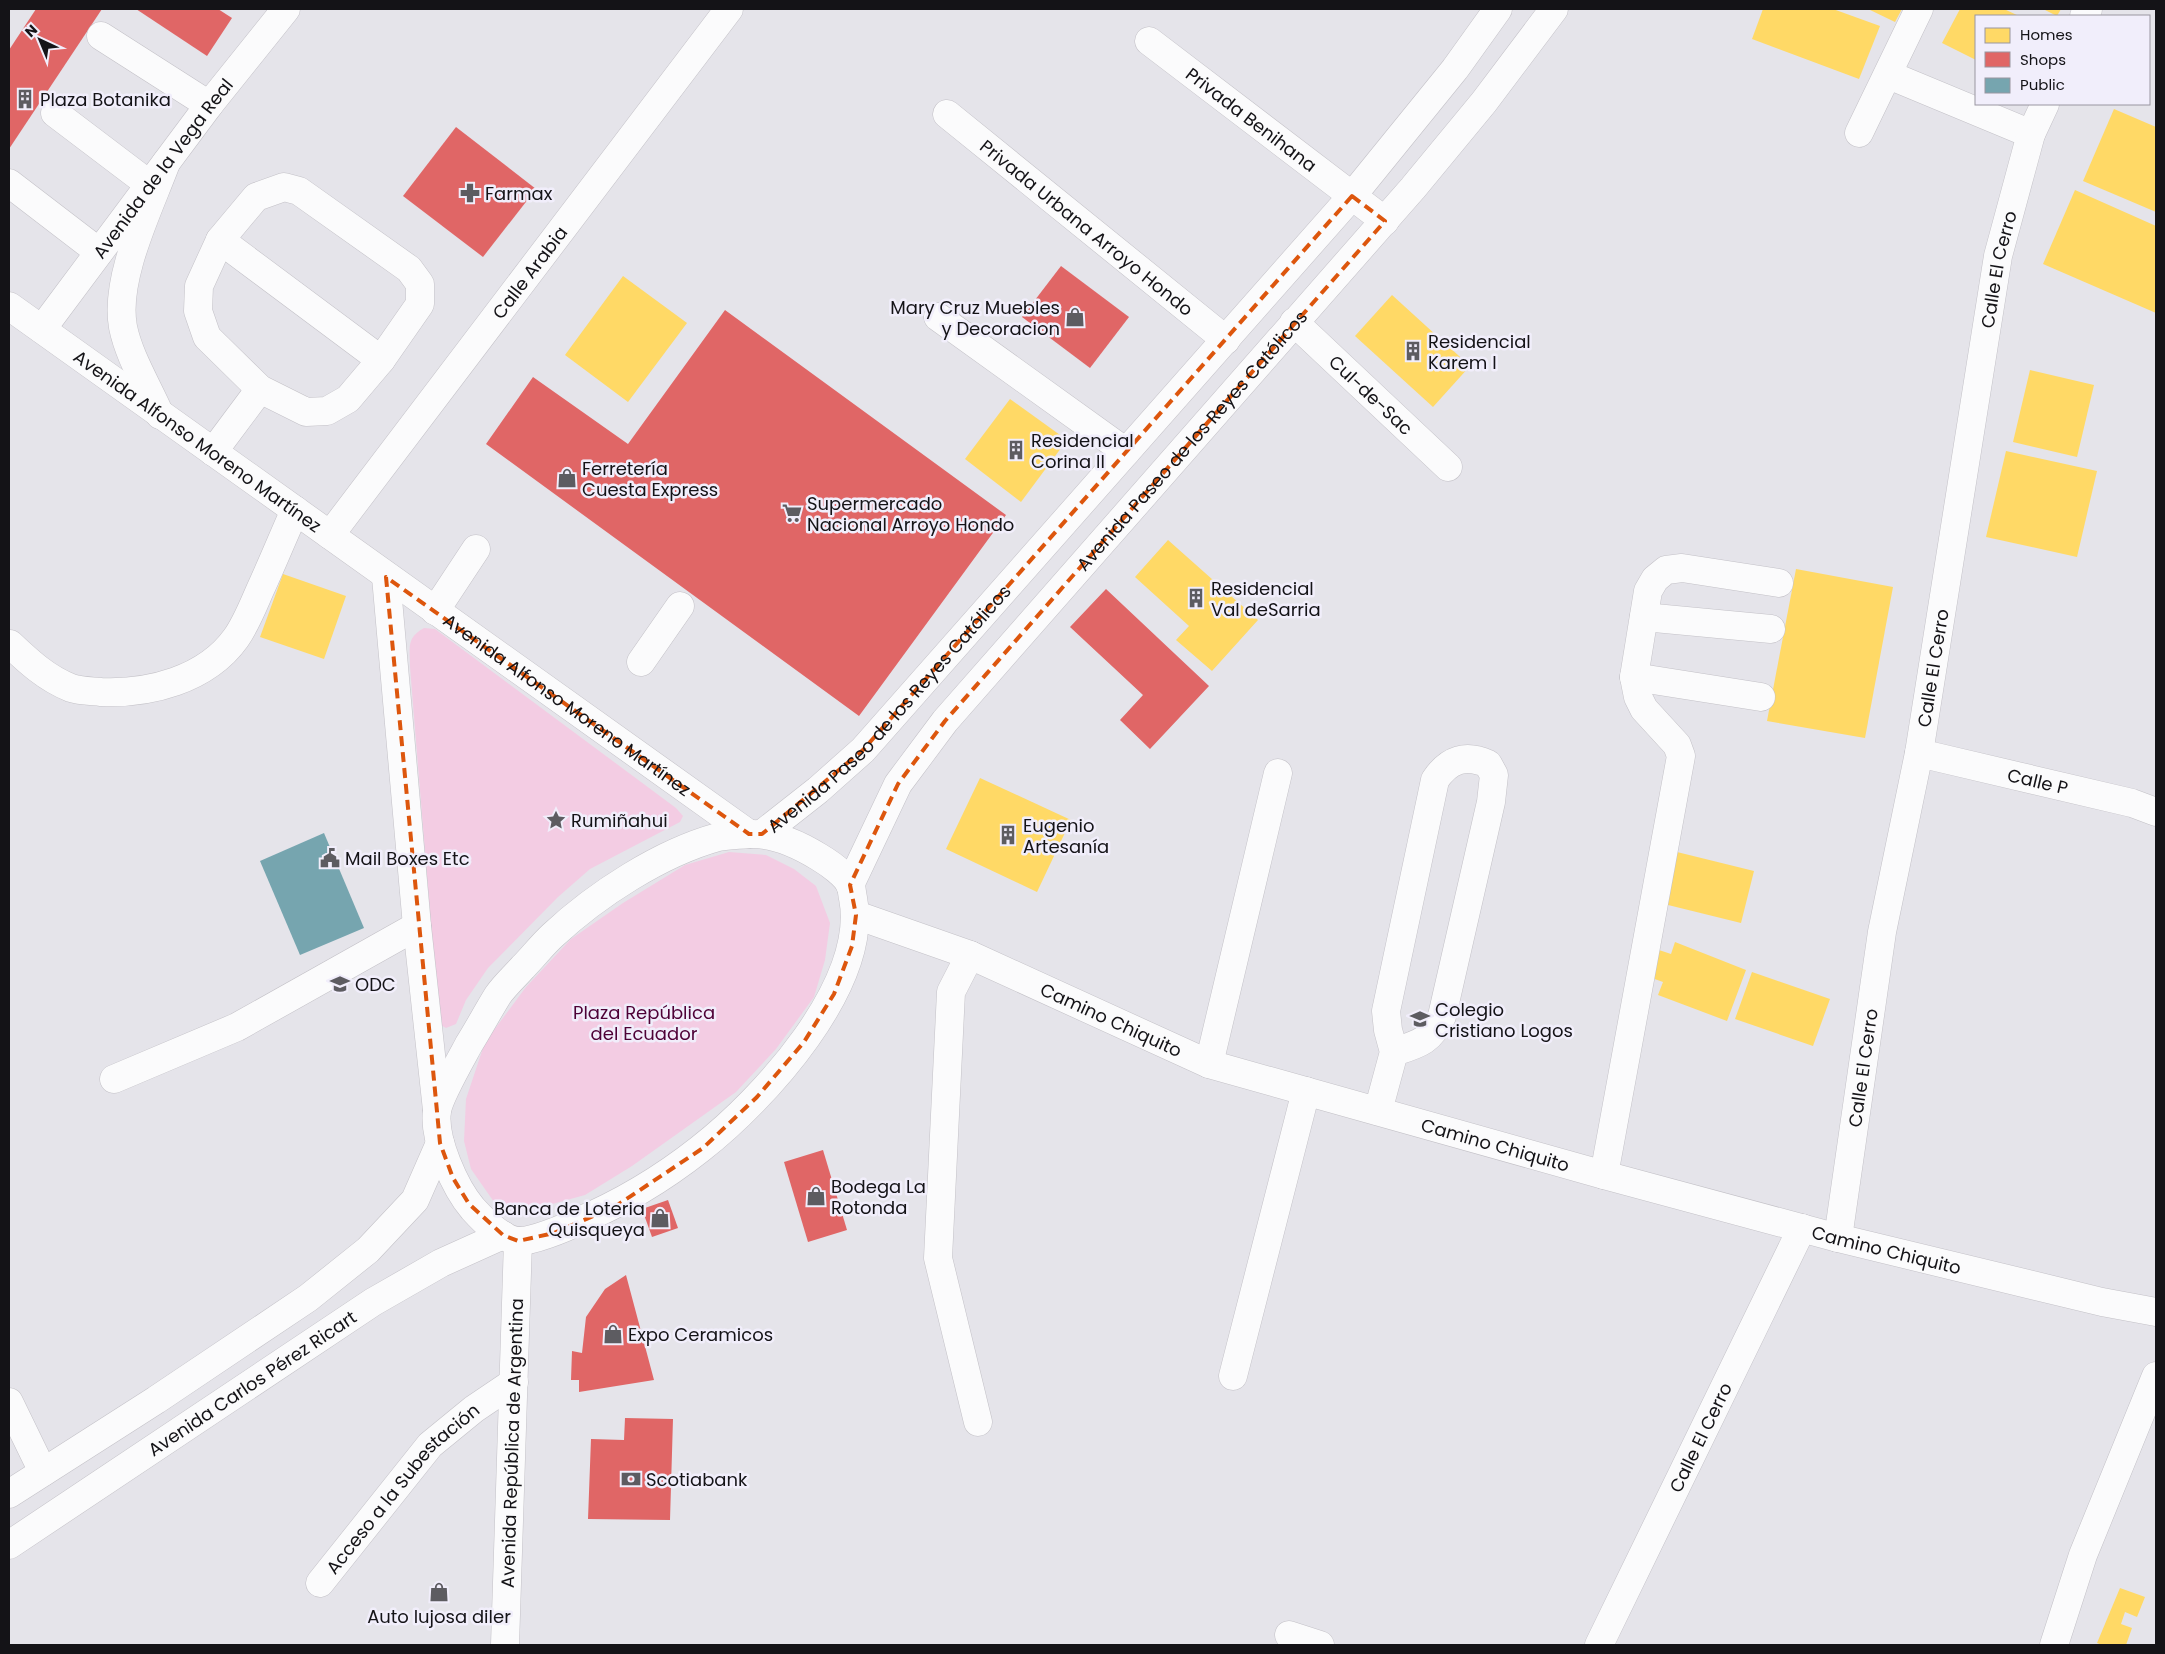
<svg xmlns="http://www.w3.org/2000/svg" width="2165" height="1654" viewBox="0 0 2165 1654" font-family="Poppins,sans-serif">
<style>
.green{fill:#f3cce3}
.homes{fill:#ffd966}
.shops{fill:#e06666}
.public{fill:#76a5af}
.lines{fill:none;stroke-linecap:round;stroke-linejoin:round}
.minor-casing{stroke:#c3c1c7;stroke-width:29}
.major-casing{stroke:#c3c1c7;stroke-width:29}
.minor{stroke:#fbfbfc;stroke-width:28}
.major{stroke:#fbfbfc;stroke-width:28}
.marked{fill:none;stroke:#dd560d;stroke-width:4;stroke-dasharray:10 6;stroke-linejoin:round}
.labels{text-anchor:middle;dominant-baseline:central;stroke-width:5;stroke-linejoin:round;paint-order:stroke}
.poi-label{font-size:18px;fill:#141317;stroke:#f1eefb;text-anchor:start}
.street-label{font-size:18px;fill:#141317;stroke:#f1eefb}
.park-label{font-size:18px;fill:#4e0136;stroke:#f1eefb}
</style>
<rect width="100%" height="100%" fill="#e5e4ea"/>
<g class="green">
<path d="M424,628L435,629L676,808L683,816L680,822L590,869L558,897L488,968L466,1000L456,1024L446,1028L439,1024L410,667C410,647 406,638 424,628Z"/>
<path d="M729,852L766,855L794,869L816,886L830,923L825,960L814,997L776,1049L736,1092L632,1166L585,1195L534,1209L494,1202L471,1169L464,1141L466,1099L485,1042L526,987L571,939L623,903L685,865Z"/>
</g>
<g class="homes">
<path d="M1763,9H1833L1880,26L1859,79L1752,39Z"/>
<path d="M1868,9H1902L1895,22Z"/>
<path d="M1960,9H2004L2019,16H1976V60L1942,43Z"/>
<path d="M2043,9H2061L2057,16Z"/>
<path d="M2114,109L2156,127V212L2083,181Z"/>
<path d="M2075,190L2156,226V313L2043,264Z"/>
<path d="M623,276L687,323L628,402L565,355Z"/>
<path d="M1392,295L1470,366L1433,407L1355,336Z"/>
<path d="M2030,370L2094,385L2077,457L2013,442Z"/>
<path d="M1010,399L1067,440L1021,502L965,459Z"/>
<path d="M2006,451L2097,471L2077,557L1986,537Z"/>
<path d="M1168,540L1258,620L1212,671L1176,640L1189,626L1135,577Z"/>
<path d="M1796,569L1893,587L1865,738L1767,721Z"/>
<path d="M283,574L346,596L324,659L260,637Z"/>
<path d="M980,778L1071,820L1037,892L946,849Z"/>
<path d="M1677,852L1754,871L1741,923L1664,904Z"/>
<path d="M1675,942L1746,970L1727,1021L1658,995L1663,982L1649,977L1659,950L1671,954Z"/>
<path d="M1752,972L1830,999L1813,1046L1735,1019Z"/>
<path d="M2120,1588L2145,1597L2137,1617L2125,1612L2121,1624L2132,1628L2126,1645H2102L2097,1643Z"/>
</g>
<g class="shops">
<path d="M36,9H102L9,149V50Z"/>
<path d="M136,9H218L232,18L207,56Z"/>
<path d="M456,127L536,189L483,257L403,196Z"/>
<path d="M1061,266L1129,317L1090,368L1022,317Z"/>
<path d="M725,310L1006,515L859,716L486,444L533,377L628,444Z"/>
<path d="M1106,589L1209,686L1150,749L1120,720L1143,695L1070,627Z"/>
<path d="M823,1150L847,1230L808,1242L784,1162Z"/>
<path d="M668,1200L678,1228L652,1237L642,1209Z"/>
<path d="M626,1275L654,1380L579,1392V1380H571L572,1351L582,1353L586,1317L605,1289Z"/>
<path d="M625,1418L673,1419L670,1520L588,1519L591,1439L624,1440Z"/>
</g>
<path class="public" d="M324,833L364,928L300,955L260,861Z"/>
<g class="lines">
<defs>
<g id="minor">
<path d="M2084,16L2088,9"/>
<path d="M101,36L209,105"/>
<path id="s1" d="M1149,41L1385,221"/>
<path d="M1889,75L2031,134"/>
<path d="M55,113L150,185"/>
<path id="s2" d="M947,114L1226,340"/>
<path d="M1859,133L1919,9"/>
<path d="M9,183L99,252"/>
<path d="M284,187L299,191L409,269L420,284V304L381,360L348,399L327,411L306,412L260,389L207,337L198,311L199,286L220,240L256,197Z"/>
<path d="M220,240L381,360"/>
<path d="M938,317L1126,452"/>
<path id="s3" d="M1294,322L1448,467"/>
<path id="s4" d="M42,329L209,105L286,9"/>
<path d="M213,452L260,389"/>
<path id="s5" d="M330,535L729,9"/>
<path d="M435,611L476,549"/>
<path d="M1644,617L1771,629"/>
<path d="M10,644C28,661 46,678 71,688C80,691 91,691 101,692C149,694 206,680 236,638C246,624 253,606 260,590C272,564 283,537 295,510"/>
<path d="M641,662L680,606"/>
<path d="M1634,677L1761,697"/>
<path id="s6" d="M1919,753L2132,803L2156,812"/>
<path d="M970,955L951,992L938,1258L978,1422"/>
<path d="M1209,1064L1278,773"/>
<path d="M114,1079L237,1027L417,926"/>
<path d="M1378,1111L1394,1052L1388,1030L1386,1011L1435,780C1449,759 1466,754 1488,764L1494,775L1491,802L1442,1016C1431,1041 1419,1044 1394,1052"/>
<path d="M1604,1175L1681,756L1677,745L1644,709L1638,697L1634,677L1648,591L1655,579L1666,570L1682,568L1779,583"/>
<path id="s7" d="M1838,1238L1882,932L1919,753L1998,256L2031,134L2045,104"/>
<path d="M1233,1376L1306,1091"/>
<path d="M9,1402L43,1472"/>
<path id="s8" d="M320,1583L430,1445L474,1409L514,1382"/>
<path d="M1289,1635L1320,1645"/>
<path id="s9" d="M505,1645L518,1241"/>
<path id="s10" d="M1599,1645L1802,1228"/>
<path d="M2054,1645L2083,1555L2156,1376"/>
</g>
<g id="major">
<path id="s11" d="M9,306L749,834"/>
<path d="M160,415C148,387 129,357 123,327C114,278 149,209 166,163"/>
<path d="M386,577L417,926L437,1110"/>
<path d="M749,834C774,833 798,844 819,857C829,863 846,875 851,886C852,890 852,894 853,898C870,984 763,1100 700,1149C662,1179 622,1203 577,1222C565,1228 531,1242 518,1241C501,1239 483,1220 473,1209C455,1188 433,1139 437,1111C439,1097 462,1057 469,1044C479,1028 488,1011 498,995C505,985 515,976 523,967C533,957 542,945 553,935C596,895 660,853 718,837C728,835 739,835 749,834Z"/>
<path id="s12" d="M762,834L818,790L863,750L1352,196L1455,69L1498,9"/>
<path id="s13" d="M850,885L898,784L945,721L1413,188L1484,102L1554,9"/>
<path id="s14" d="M856,915L970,955L1209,1064L1604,1175L1838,1238L2102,1302L2156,1312"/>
<path d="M9,1494L156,1400L308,1298L368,1250L415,1200L440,1143"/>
<path id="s15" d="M9,1545L373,1302L441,1263L503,1235"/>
</g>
</defs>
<use href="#minor" class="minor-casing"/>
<use href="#major" class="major-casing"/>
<use href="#minor" class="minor"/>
<use href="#major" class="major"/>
</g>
<path class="marked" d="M1352,196L1385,221L945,721L898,784L850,885L856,915L852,946L834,994L804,1042L757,1097L703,1148L616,1206L554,1233L518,1241L503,1235L469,1204L453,1178L440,1143L386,577L749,834H762L863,750Z"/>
<defs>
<symbol id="building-bare" viewBox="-9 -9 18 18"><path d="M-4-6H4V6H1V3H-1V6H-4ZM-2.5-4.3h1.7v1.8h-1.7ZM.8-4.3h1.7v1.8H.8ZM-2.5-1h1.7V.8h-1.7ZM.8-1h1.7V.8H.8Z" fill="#5d5c61" stroke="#f1eefb" stroke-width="2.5" paint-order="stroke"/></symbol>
<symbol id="pharmacy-bare" viewBox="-9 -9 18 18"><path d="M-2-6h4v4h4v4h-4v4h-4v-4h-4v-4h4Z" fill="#5d5c61" stroke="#f1eefb" stroke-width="2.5" paint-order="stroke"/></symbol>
<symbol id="shop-bare" viewBox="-9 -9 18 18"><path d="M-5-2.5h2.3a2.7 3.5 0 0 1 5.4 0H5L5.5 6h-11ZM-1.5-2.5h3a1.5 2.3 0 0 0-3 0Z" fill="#5d5c61" stroke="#f1eefb" stroke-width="2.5" paint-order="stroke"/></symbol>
<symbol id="supermarket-bare" viewBox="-9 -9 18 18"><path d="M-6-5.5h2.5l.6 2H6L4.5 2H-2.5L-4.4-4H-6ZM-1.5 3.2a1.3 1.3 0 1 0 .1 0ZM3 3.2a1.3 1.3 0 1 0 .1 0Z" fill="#5d5c61" stroke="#f1eefb" stroke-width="2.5" paint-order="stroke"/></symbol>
<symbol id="sight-bare" viewBox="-9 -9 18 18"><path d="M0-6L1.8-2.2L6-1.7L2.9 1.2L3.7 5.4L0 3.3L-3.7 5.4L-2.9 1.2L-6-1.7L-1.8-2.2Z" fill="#5d5c61" stroke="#f1eefb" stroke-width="2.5" paint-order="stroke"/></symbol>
<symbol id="civic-bare" viewBox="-9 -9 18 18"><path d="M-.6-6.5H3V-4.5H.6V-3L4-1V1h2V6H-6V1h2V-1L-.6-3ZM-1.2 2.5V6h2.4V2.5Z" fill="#5d5c61" stroke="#f1eefb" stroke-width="2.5" paint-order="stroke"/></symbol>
<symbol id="school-bare" viewBox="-9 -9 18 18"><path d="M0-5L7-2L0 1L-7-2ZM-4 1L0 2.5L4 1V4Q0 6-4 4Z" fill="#5d5c61" stroke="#f1eefb" stroke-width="2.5" paint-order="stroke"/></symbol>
<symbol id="bank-bare" viewBox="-9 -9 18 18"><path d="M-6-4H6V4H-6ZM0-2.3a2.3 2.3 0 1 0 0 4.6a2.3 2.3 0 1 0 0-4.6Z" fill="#5d5c61" stroke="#f1eefb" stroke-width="2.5" paint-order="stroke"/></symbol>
</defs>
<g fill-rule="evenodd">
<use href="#building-bare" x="11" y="85" width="28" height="28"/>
<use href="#pharmacy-bare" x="456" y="179" width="28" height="28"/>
<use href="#shop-bare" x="1061" y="303" width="28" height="28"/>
<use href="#building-bare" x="1399" y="337" width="28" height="28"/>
<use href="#building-bare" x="1002" y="436" width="28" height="28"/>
<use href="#shop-bare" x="553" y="464" width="28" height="28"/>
<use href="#supermarket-bare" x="778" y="499" width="28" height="28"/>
<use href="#building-bare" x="1182" y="584" width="28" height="28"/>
<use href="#sight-bare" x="542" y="806" width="28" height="28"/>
<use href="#building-bare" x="994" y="821" width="28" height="28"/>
<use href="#civic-bare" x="316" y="844" width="28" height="28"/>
<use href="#school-bare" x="326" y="970" width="28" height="28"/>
<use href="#school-bare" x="1406" y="1005" width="28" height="28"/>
<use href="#shop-bare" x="802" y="1182" width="28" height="28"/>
<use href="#shop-bare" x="646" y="1204" width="28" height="28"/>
<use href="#shop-bare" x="599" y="1320" width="28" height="28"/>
<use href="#bank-bare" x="617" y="1465" width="28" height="28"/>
<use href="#shop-bare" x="425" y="1578" width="28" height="28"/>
</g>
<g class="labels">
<g class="poi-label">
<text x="40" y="99">Plaza Botanika</text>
<text x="485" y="193">Farmax</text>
<text x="1060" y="307" text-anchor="end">Mary Cruz Muebles<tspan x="1060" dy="21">y Decoracion</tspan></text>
<text x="1428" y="341">Residencial<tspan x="1428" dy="21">Karem I</tspan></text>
<text x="1031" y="440">Residencial<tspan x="1031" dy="21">Corina II</tspan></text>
<text x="582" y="468">Ferretería<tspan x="582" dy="21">Cuesta Express</tspan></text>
<text x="807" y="503">Supermercado<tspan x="807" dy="21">Nacional Arroyo Hondo</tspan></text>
<text x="1211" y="588">Residencial<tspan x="1211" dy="21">Val deSarria</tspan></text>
<text x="571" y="820">Rumiñahui</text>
<text x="1023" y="825">Eugenio<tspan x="1023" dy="21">Artesanía</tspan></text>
<text x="345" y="858">Mail Boxes Etc</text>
<text x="355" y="984">ODC</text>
<text x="1435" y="1009">Colegio<tspan x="1435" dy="21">Cristiano Logos</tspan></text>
<text x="831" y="1186">Bodega La<tspan x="831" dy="21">Rotonda</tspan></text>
<text x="645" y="1208" text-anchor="end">Banca de Loteria<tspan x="645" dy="21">Quisqueya</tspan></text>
<text x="628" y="1334">Expo Ceramicos</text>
<text x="646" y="1479">Scotiabank</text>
<text x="439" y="1616" text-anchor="middle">Auto lujosa diler</text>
</g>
<g class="street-label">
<text stroke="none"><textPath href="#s1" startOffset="129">Privada Benihana</textPath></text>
<text stroke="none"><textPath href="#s4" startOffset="201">Avenida de la Vega Real</textPath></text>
<text stroke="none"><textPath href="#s2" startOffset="180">Privada Urbana Arroyo Hondo</textPath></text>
<text stroke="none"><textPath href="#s7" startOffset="982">Calle El Cerro</textPath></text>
<text stroke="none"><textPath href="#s5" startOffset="330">Calle Arabia</textPath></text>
<text stroke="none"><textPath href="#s3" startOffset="106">Cul-de-Sac</textPath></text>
<text stroke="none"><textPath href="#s13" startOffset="564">Avenida Paseo de los Reyes Católicos</textPath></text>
<text stroke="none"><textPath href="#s11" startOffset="232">Avenida Alfonso Moreno Martínez</textPath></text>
<text stroke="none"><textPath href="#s7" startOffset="578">Calle El Cerro</textPath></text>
<text stroke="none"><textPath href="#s11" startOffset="686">Avenida Alfonso Moreno Martínez</textPath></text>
<text stroke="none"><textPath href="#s12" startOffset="179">Avenida Paseo de los Reyes Católicos</textPath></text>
<text stroke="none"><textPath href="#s6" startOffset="122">Calle P</textPath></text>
<text stroke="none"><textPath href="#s14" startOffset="276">Camino Chiquito</textPath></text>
<text stroke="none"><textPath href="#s7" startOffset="172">Calle El Cerro</textPath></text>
<text stroke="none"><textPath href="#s14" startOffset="681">Camino Chiquito</textPath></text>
<text stroke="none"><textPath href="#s14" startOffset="1086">Camino Chiquito</textPath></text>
<text stroke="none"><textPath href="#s15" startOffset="292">Avenida Carlos Pérez Ricart</textPath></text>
<text stroke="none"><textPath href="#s10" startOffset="231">Calle El Cerro</textPath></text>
<text stroke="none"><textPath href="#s9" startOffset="202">Avenida República de Argentina</textPath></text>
<text stroke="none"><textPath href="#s8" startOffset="126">Acceso a la Subestación</textPath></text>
</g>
<g class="park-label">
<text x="644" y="1012">Plaza República<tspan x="644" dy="21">del Ecuador</tspan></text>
</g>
</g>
<rect width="2165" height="1654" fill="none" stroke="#141317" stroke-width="20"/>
<rect x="1975" y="15" width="175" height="90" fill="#f1eefb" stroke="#9996a0"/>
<rect x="1985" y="28" width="25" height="15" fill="#ffd966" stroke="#9996a0"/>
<text x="2020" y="40" font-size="15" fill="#141317">Homes</text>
<rect x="1985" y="52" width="25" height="15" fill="#e06666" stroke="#9996a0"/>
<text x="2020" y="65" font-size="15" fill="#141317">Shops</text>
<rect x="1985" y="78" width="25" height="15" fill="#76a5af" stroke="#9996a0"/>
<text x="2020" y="90" font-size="15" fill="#141317">Public</text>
<g transform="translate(40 40) rotate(316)" stroke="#f1eefb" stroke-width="4" paint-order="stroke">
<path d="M0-4L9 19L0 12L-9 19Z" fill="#141317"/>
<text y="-8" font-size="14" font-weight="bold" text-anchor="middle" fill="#141317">N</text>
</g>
</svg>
